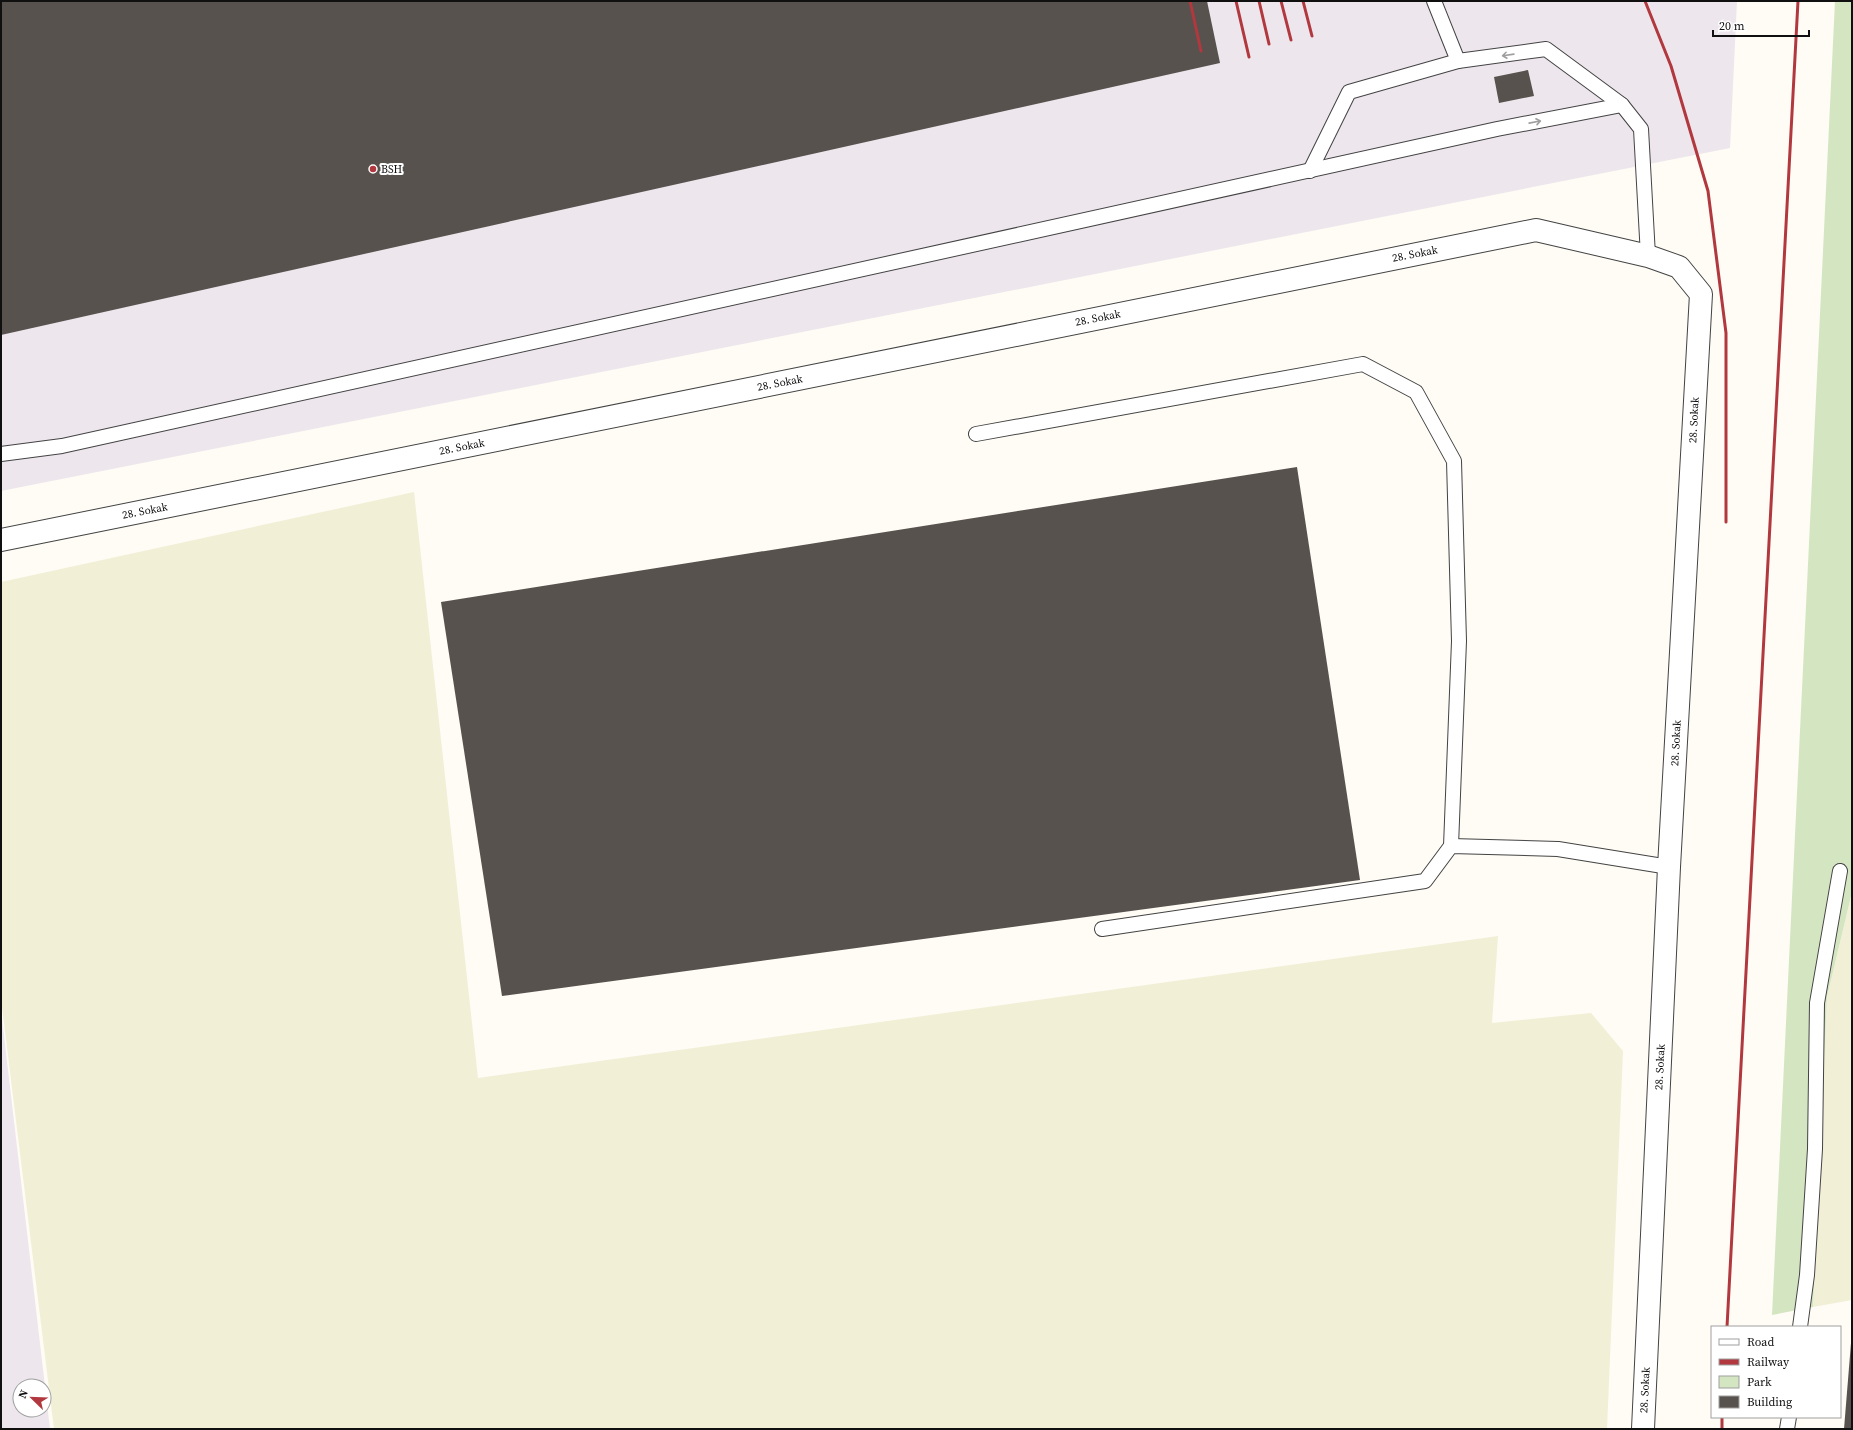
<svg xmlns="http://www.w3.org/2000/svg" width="1853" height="1430" viewBox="0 0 1853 1430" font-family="'Source Serif 4',serif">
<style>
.industrial{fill:#ede6ed;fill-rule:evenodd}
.farmland{fill:#f2efd7}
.green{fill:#d4e5c1}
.building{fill:#58524e}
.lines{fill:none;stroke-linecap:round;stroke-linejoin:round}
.lane-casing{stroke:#434343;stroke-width:16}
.street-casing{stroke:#434343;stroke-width:24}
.lane{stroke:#fff;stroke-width:14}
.street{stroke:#fff;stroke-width:22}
.rail{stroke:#b1383e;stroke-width:3}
.oneway{stroke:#9f9f9f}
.poi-dot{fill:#b1383e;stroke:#fff;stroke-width:1.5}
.labels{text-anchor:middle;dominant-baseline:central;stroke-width:4;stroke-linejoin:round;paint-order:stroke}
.poi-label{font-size:11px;fill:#101010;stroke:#fff;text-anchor:start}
.street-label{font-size:11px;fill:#101010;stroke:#fff}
</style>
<rect width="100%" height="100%" fill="#fefcf5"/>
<g class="industrial">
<path d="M1,1H1737L1730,148L1,491Z"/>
<path d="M1,1010L50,1429H1ZM20,1386H44V1410H20Z"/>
</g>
<g class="farmland">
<path d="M414,492L478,1078L1498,936L1492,1023L1591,1013L1623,1051L1607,1429H54L1,999V582Z"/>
<path d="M1852,892V1300L1813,1307L1827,997Z"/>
</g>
<path class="green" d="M1835,1H1852V892L1827,997L1813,1307L1772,1315Z"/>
<g class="building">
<path d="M1,1H1207L1220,63L1,335Z"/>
<path d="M1528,70L1534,96L1499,103L1494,77Z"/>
<path d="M1297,467L1360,880L502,996L441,602Z"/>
<path d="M1851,1343L1852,1429H1844Z"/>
</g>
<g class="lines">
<defs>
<g id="lane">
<path d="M1434,1L1458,61"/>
<path d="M1310,171L1349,92L1458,61L1546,49L1622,105L1641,129L1648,256"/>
<path d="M976,434L1363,364L1416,392L1454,461L1459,641L1451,846"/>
<path d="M1,454L62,446L1497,129L1622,105"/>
<path d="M1102,929L1425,881L1451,846L1558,849L1669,867"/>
<path d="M1800,1327L1807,1275L1815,1149L1817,1003L1840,871"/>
<path d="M1787,1429L1789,1417"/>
</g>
<path id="street" d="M1,540L1536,230L1648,256L1679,267L1701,294L1669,867L1643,1429"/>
</defs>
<use href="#lane" class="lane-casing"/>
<use href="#street" class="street-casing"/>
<use href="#lane" class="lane"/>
<use href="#street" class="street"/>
<g class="rail">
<path d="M1190,1L1201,51"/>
<path d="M1236,1L1249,57"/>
<path d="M1259,1L1269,44"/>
<path d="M1281,1L1291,40"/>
<path d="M1303,1L1312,36"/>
<path d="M1645,1L1671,66L1708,191L1726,333V522"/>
<path d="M1727,1327L1798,1"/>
<path d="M1722,1429V1417"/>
</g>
</g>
<defs><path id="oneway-shaft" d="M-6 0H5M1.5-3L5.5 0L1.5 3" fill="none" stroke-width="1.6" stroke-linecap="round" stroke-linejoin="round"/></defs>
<g class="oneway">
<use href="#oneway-shaft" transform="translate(1508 55) rotate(172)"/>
<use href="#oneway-shaft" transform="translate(1535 122) rotate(-11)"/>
</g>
<circle class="poi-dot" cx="373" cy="169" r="4"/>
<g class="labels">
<g class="poi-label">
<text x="381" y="169">BSH</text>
</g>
<g class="street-label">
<text transform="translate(1415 254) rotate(-11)">28. Sokak</text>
<text transform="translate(1098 318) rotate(-11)">28. Sokak</text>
<text transform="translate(780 383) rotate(-11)">28. Sokak</text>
<text transform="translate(1694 420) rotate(-87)">28. Sokak</text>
<text transform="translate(462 447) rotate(-11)">28. Sokak</text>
<text transform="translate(145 511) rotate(-11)">28. Sokak</text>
<text transform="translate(1676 743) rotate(-87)">28. Sokak</text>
<text transform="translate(1660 1067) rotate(-87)">28. Sokak</text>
<text transform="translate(1645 1390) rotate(-87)">28. Sokak</text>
</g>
</g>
<rect width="1853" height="1430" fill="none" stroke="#101010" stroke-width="4"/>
<rect x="1711" y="1326" width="130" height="92" fill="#ffffff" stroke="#9f9f9f"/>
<rect x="1719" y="1339" width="20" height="6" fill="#ffffff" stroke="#9f9f9f"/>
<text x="1747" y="1346" font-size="12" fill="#101010">Road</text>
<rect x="1719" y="1359" width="20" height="6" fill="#b1383e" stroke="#9f9f9f"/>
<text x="1747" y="1366" font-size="12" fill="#101010">Railway</text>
<rect x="1719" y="1376" width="20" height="12" fill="#d4e5c1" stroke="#9f9f9f"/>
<text x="1747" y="1386" font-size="12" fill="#101010">Park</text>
<rect x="1719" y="1396" width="20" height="12" fill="#58524e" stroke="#9f9f9f"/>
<text x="1747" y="1406" font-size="12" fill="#101010">Building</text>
<g transform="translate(32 1398) rotate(293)"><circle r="19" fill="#ffffff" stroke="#9f9f9f"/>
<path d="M0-3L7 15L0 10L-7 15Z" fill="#b1383e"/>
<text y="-6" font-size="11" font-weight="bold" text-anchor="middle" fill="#101010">N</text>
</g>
<path d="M1713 30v6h96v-6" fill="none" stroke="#101010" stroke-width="2"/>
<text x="1719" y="30" font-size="12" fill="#101010" stroke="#ffffff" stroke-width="3" paint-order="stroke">20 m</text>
</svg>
